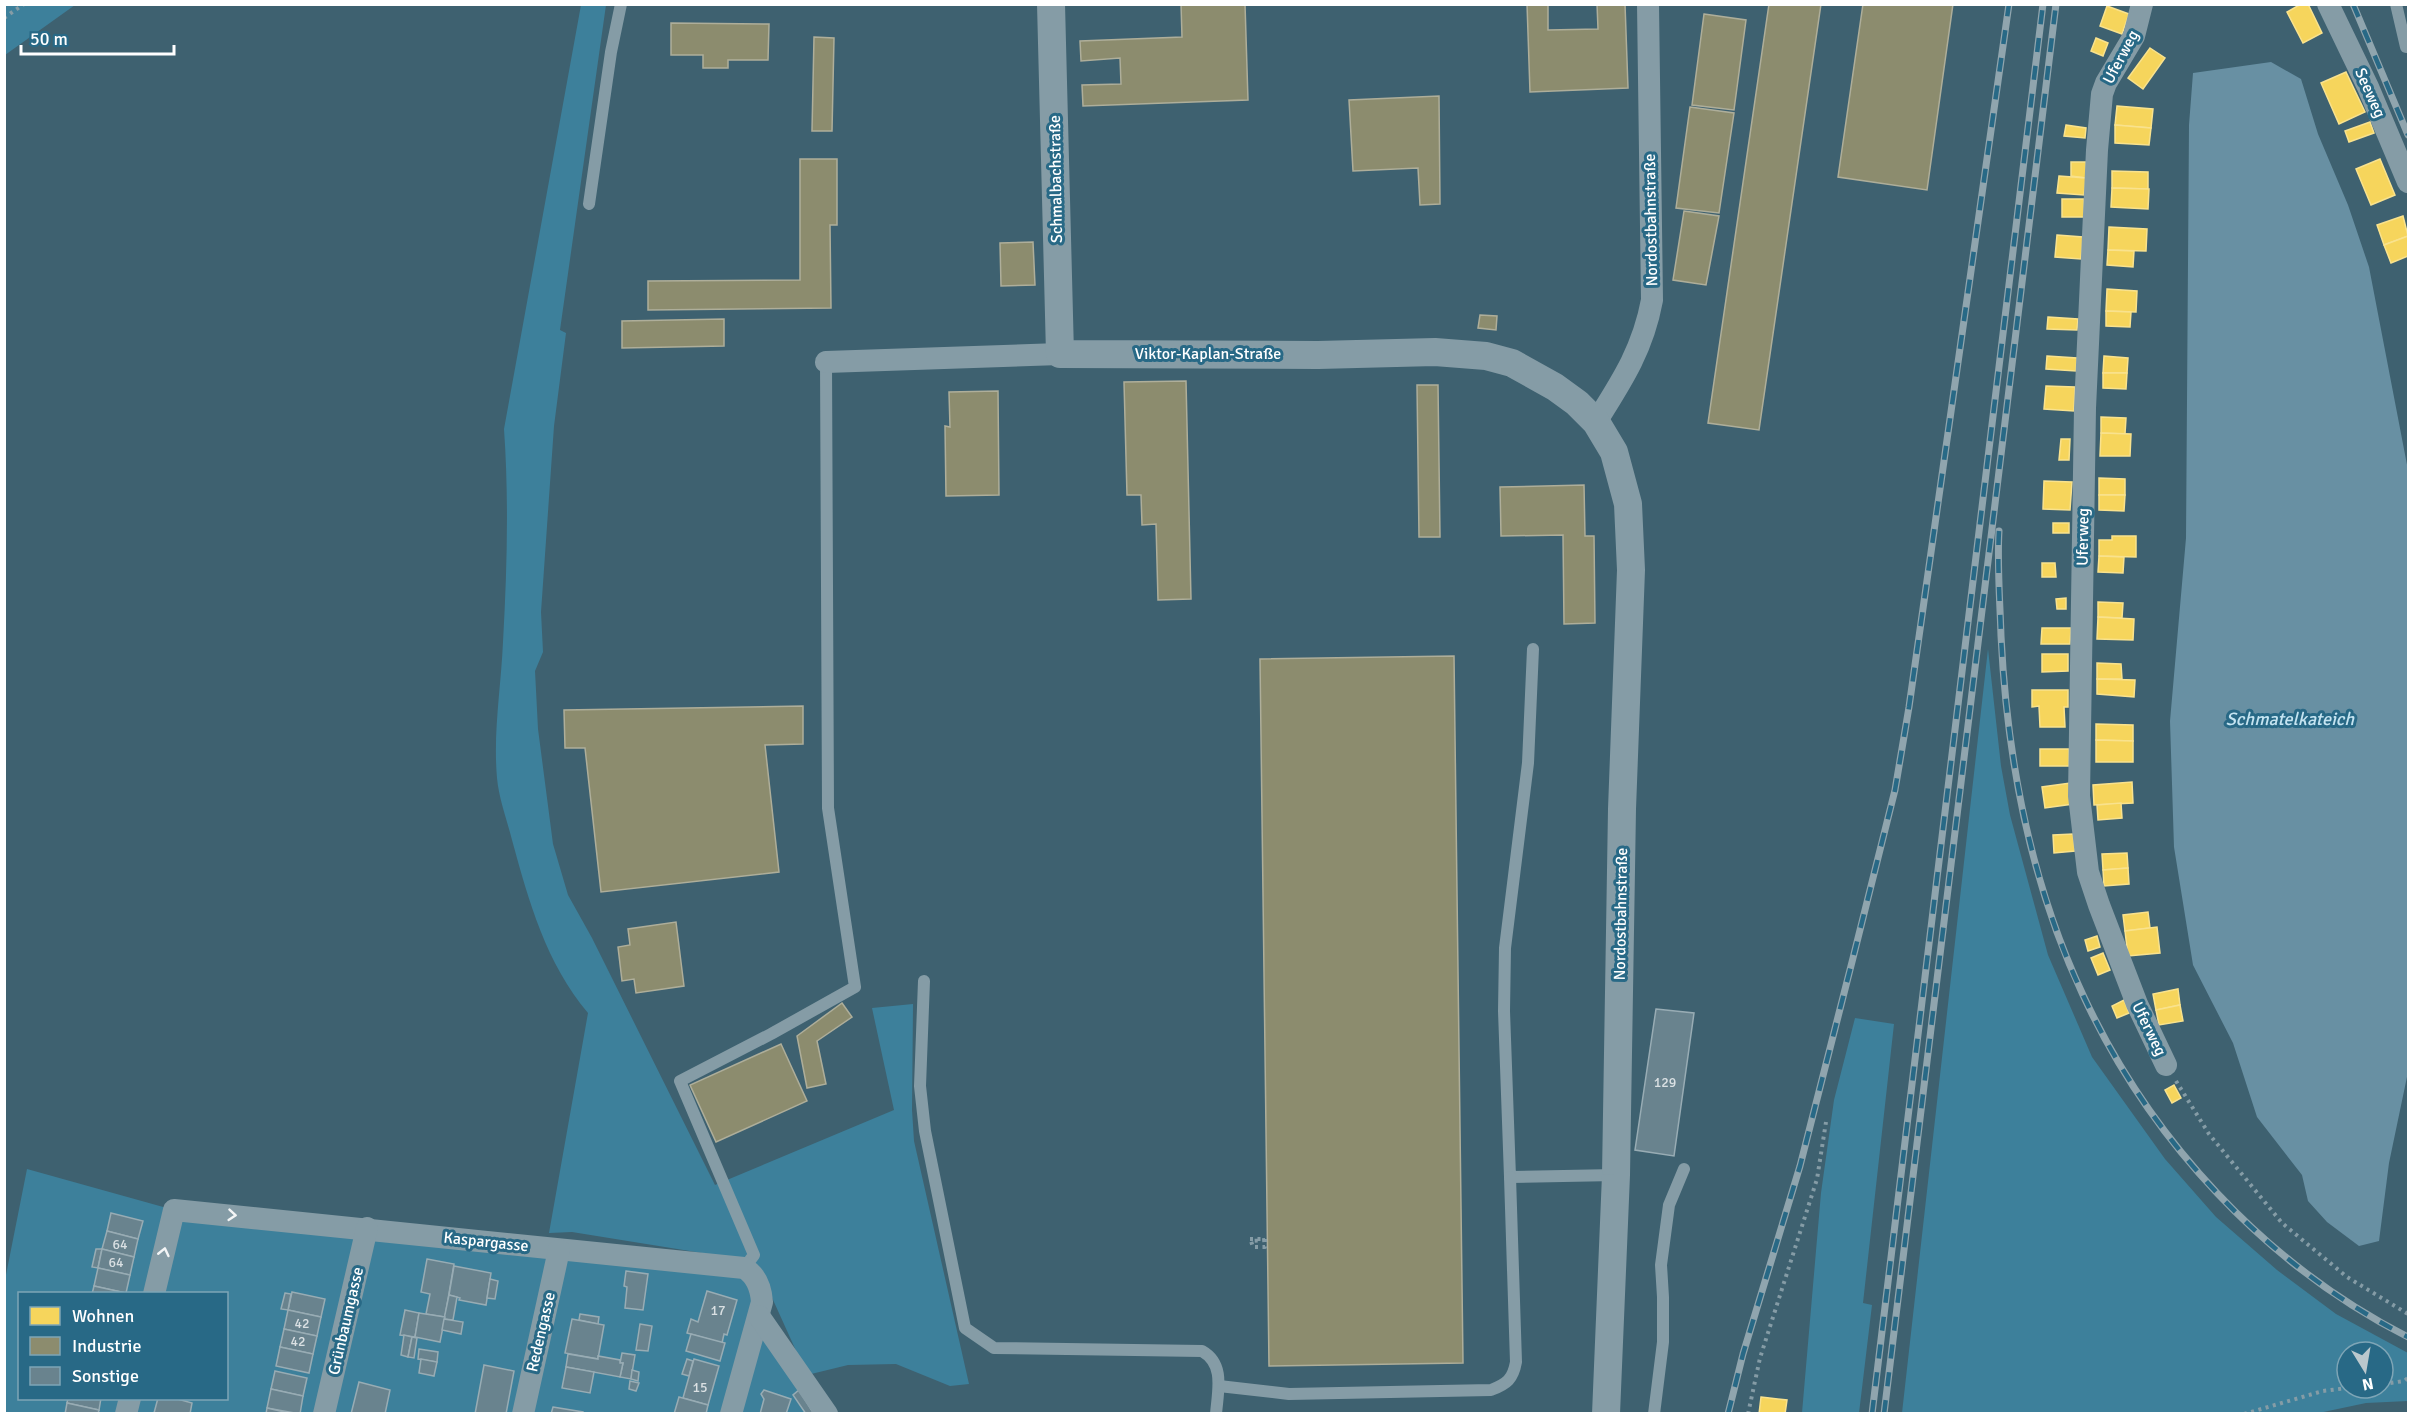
<svg xmlns="http://www.w3.org/2000/svg" width="2413" height="1418" viewBox="0 0 2413 1418" font-family="Signika,sans-serif">
<style>
.green{fill:#3d809b;fill-rule:evenodd}
.water{fill:#6890a3}
.homes{fill:#f6d55c;stroke:#f9e28d;stroke-width:1.5}
.industry{fill:#8c8c6e;stroke:#aeae9a;stroke-width:1.5}
.building{fill:#69838e;stroke:#98acb4;stroke-width:1.5}
.lines{fill:none;stroke-linecap:round;stroke-linejoin:round}
.path{stroke:#859ca6;stroke-width:4;stroke-dasharray:3 4.5;stroke-linecap:butt}
.service{stroke:#859ca6;stroke-width:12}
.minor{stroke:#859ca6;stroke-width:22}
.tertiary{stroke:#859ca6;stroke-width:28}
.rail-casing{stroke:#90a5ae;stroke-width:7}
.rail{stroke:#286986;stroke-width:4.5;stroke-dasharray:14;stroke-linecap:butt}
.oneway{stroke:#f3f5f6}
.labels{text-anchor:middle;dominant-baseline:central;stroke-width:6;stroke-linejoin:round;paint-order:stroke}
.number-label{font-size:14px;fill:#dae0e3}
.street-label{font-size:16px;fill:#fff;stroke:#286986}
.water-label{font-size:18px;font-style:italic;fill:#c5e4f1;stroke:#286986}
</style>
<rect width="100%" height="100%" fill="#3e6170"/>
<g class="green">
<path d="M5,4H75V5L5,55Z"/>
<path d="M581,5H606L560,330L566,333L554,426L541,612L543,652L535,671L538,729L553,844L568,895L592,938L715,1185L894,1110L872,1008L913,1004L912,1110L914,1141L969,1384L950,1386L896,1364L848,1365L807,1375L760,1271L733,1258L572,1232L549,1233L588,1013C546,963 529,902 512,840C507,820 499,799 497,778C493,732 501,688 503,642C507,571 509,499 504,429Z"/>
<path d="M1988,649L2001,766L2010,815L2048,955L2092,1057L2165,1159L2216,1217L2277,1270L2336,1314L2408,1353V1401L2366,1403L2314,1414L1902,1413ZM2347,1352H2383V1388H2347Z"/>
<path d="M1855,1018L1894,1024L1863,1303L1872,1305L1859,1413H1802L1821,1193L1834,1100Z"/>
<path d="M27,1169L174,1210L744,1268L827,1414H5V1280ZM20,1294H226V1398H20Z"/>
</g>
<path class="water" d="M2271,62L2301,79L2318,134L2348,205L2369,267L2408,470V1072L2389,1163L2379,1241L2359,1246L2327,1222L2308,1201L2302,1175L2257,1117L2233,1043L2193,965L2174,847L2170,721L2186,538L2189,125L2193,73Z"/>
<g class="homes">
<path d="M2301,4H2308L2322,33L2303,43L2287,12Z"/>
<path d="M2107,6L2129,14L2122,34L2100,26Z"/>
<path d="M2096,38L2108,43L2103,56L2091,51Z"/>
<path d="M2150,48L2165,58L2143,89L2128,78Z"/>
<path d="M2346,72L2365,112L2339,124L2321,83Z"/>
<path d="M2117,106L2153,109L2151,128L2115,125Z"/>
<path d="M2370,122L2374,133L2349,142L2345,131Z"/>
<path d="M2066,125L2086,128L2085,138L2064,136Z"/>
<path d="M2115,125L2151,128L2149,145L2115,143Z"/>
<path d="M2380,159L2395,195L2371,205L2356,169Z"/>
<path d="M2071,162H2086V178L2071,176Z"/>
<path d="M2112,171L2148,172V189L2112,188Z"/>
<path d="M2059,176L2086,178L2084,195L2057,193Z"/>
<path d="M2112,188L2149,189L2148,209L2111,207Z"/>
<rect x="2062" y="199" width="22" height="18"/>
<path d="M2403,216L2408,236L2384,245L2377,225Z"/>
<path d="M2109,227L2147,229L2146,251L2108,250Z"/>
<path d="M2057,235L2083,237L2081,259L2055,257Z"/>
<path d="M2408,236V256L2391,263L2384,245Z"/>
<path d="M2108,250L2134,251L2133,267L2107,265Z"/>
<path d="M2107,289L2137,291L2136,312L2106,311Z"/>
<path d="M2106,311L2131,312L2130,327L2106,326Z"/>
<path d="M2048,317L2078,319L2077,330L2047,329Z"/>
<path d="M2047,356L2077,358L2076,371L2046,369Z"/>
<path d="M2104,356L2128,358L2127,373H2103Z"/>
<path d="M2103,373H2127L2126,389L2103,388Z"/>
<path d="M2046,386L2075,387L2074,411L2044,409Z"/>
<path d="M2101,417L2126,418L2125,434L2101,433Z"/>
<path d="M2101,433L2131,434L2130,456H2100Z"/>
<path d="M2061,439H2070L2069,460H2059Z"/>
<path d="M2099,478L2125,479V495H2099Z"/>
<path d="M2044,481L2072,482L2070,510L2043,509Z"/>
<path d="M2099,495H2125L2124,511L2099,510Z"/>
<rect x="2053" y="523" width="16" height="10"/>
<path d="M2112,536H2136V557L2099,556V540H2112Z"/>
<path d="M2099,556L2124,557L2123,573L2098,572Z"/>
<path d="M2042,563H2055L2056,577H2042Z"/>
<path d="M2066,598V609H2057L2056,599Z"/>
<path d="M2098,602L2123,603L2122,618L2098,617Z"/>
<path d="M2098,617L2134,619L2133,640L2097,639Z"/>
<path d="M2042,628H2071L2070,644H2041Z"/>
<path d="M2042,654H2068V671L2042,672Z"/>
<path d="M2097,663L2121,664L2122,679H2097Z"/>
<path d="M2097,679L2135,680L2134,697L2097,694Z"/>
<path d="M2032,690H2068V707H2064L2065,727H2040L2039,706L2032,707Z"/>
<path d="M2096,724L2133,725V741L2096,740Z"/>
<path d="M2096,740L2133,741V762H2096Z"/>
<rect x="2040" y="749" width="29" height="17"/>
<path d="M2132,782L2133,803L2094,805L2093,785Z"/>
<path d="M2070,783L2073,804L2045,808L2042,787Z"/>
<path d="M2121,803L2122,818L2098,820L2097,805Z"/>
<path d="M2073,834L2075,851L2054,853L2053,835Z"/>
<path d="M2127,853L2128,868L2103,870L2102,854Z"/>
<path d="M2128,868L2129,884L2104,886L2103,870Z"/>
<path d="M2148,912L2150,928L2125,931L2123,915Z"/>
<path d="M2157,927L2160,953L2128,956L2125,931Z"/>
<path d="M2097,936L2100,947L2088,951L2085,940Z"/>
<path d="M2103,953L2110,970L2098,975L2091,958Z"/>
<path d="M2178,989L2180,1005L2156,1010L2153,994Z"/>
<path d="M2124,1000L2129,1013L2117,1018L2112,1006Z"/>
<path d="M2180,1005L2183,1021L2159,1025L2156,1010Z"/>
<path d="M2174,1085L2181,1098L2172,1103L2165,1090Z"/>
<path d="M1761,1397L1787,1400L1785,1414H1759Z"/>
</g>
<g class="industry">
<path d="M1181,4H1245L1248,100L1083,106L1082,85L1121,84L1120,58L1081,61L1080,41L1182,37Z"/>
<path d="M1527,4H1548V30L1598,29L1597,4H1625L1628,88L1530,92Z"/>
<path d="M1769,4H1821L1759,430L1708,423Z"/>
<path d="M1863,4H1953L1927,190L1838,177Z"/>
<path d="M1704,14L1746,20L1734,110L1692,105Z"/>
<path d="M671,23L769,24L768,60H728V68H703V55H671Z"/>
<path d="M814,37L834,38L832,131H812Z"/>
<path d="M1439,96L1440,204L1420,205L1418,168L1353,171L1349,100Z"/>
<path d="M1690,107L1734,113L1719,213L1676,208Z"/>
<path d="M800,159H837V225H830L831,308L648,310V281L800,280Z"/>
<path d="M1684,211L1719,216L1706,285L1673,280Z"/>
<path d="M1033,242L1035,285L1001,286L1000,243Z"/>
<path d="M1480,315L1497,316L1496,330L1478,328Z"/>
<path d="M724,319V346L622,348V321Z"/>
<path d="M1186,381L1191,599L1158,600L1156,524L1142,525L1141,495H1127L1124,382Z"/>
<path d="M1417,385H1438L1440,537H1419Z"/>
<path d="M998,391L999,495L946,496L945,426L950,427L949,392Z"/>
<path d="M1584,485L1585,536H1594L1595,623L1564,624L1563,535L1501,536L1500,487Z"/>
<path d="M1454,656L1463,1363L1269,1366L1260,659Z"/>
<path d="M803,706V744L765,745L779,872L601,892L585,748H565L564,710Z"/>
<path d="M676,922L684,986L636,993L634,979L622,981L618,947L630,945L628,929Z"/>
<path d="M842,1003L852,1017L817,1041L826,1084L807,1088L797,1036Z"/>
<path d="M781,1044L807,1101L716,1142L690,1085Z"/>
</g>
<g class="building">
<path d="M1656,1009L1694,1013L1674,1156L1635,1150Z"/>
<path d="M111,1213L143,1221L138,1239L107,1231Z"/>
<path d="M107,1231L138,1239L134,1257L102,1249Z"/>
<path d="M96,1249H102L98,1268L92,1267Z"/>
<path d="M102,1249L134,1257L130,1275L98,1268Z"/>
<path d="M427,1259L454,1264L445,1317L426,1314L430,1294L421,1292Z"/>
<path d="M454,1266L491,1273L486,1305L459,1300L460,1298L449,1295Z"/>
<path d="M98,1268L130,1275L126,1293L94,1286Z"/>
<path d="M626,1271L648,1274L643,1310L625,1308L627,1287L624,1286Z"/>
<path d="M490,1279L498,1281L495,1299L487,1298Z"/>
<path d="M94,1286L126,1293V1294H92Z"/>
<path d="M707,1291L737,1300L727,1335L724,1334L722,1343L687,1333L691,1319L698,1322Z"/>
<path d="M292,1292L325,1299L321,1317L288,1310Z"/>
<path d="M285,1293L291,1294L288,1310L281,1309Z"/>
<path d="M449,1295L457,1297L453,1320L444,1319Z"/>
<path d="M288,1310L321,1317L317,1336L284,1329Z"/>
<path d="M405,1310L419,1313L415,1337L400,1335Z"/>
<path d="M419,1313L445,1317L440,1342L415,1337Z"/>
<path d="M580,1314L599,1317L598,1324L579,1320Z"/>
<path d="M444,1319L463,1322L461,1334L442,1330Z"/>
<path d="M572,1319L604,1325L598,1359L565,1353Z"/>
<path d="M640,1324L652,1326L648,1351L636,1350Z"/>
<path d="M284,1329L317,1336L313,1354L280,1347Z"/>
<path d="M691,1334L725,1343L720,1361L686,1351Z"/>
<path d="M404,1335L412,1337L408,1357L401,1355Z"/>
<path d="M412,1337L417,1338L414,1358L408,1357Z"/>
<path d="M280,1347L313,1354L309,1373L276,1366Z"/>
<path d="M419,1349L438,1352L437,1362L418,1359Z"/>
<path d="M622,1353L635,1355L631,1379L620,1377L623,1363H620Z"/>
<path d="M568,1354L598,1359V1356L620,1360V1363H623L620,1377L566,1367Z"/>
<path d="M421,1359L437,1362L434,1376L419,1373Z"/>
<path d="M687,1359L693,1361L689,1376L682,1374Z"/>
<path d="M694,1359L719,1366L708,1405L683,1398Z"/>
<path d="M484,1365L514,1371L506,1414H475Z"/>
<path d="M566,1367L594,1372L590,1393L562,1388Z"/>
<path d="M632,1370L639,1372L638,1381L631,1379Z"/>
<path d="M275,1371L307,1378L303,1396L271,1389Z"/>
<path d="M630,1381L639,1383L636,1391L629,1389Z"/>
<path d="M359,1382L390,1390L385,1414H351Z"/>
<path d="M271,1389L303,1396L300,1414L267,1408Z"/>
<path d="M764,1390L791,1399L786,1414H760L764,1399L761,1394Z"/>
<path d="M799,1390L814,1414H806L793,1395Z"/>
<path d="M679,1397L708,1405L706,1414H674Z"/>
<path d="M68,1398H101L99,1410L67,1403Z"/>
<path d="M158,1398H174L192,1403L190,1414L154,1413Z"/>
<path d="M67,1403L99,1410L98,1414H65Z"/>
<path d="M553,1407L583,1412V1414H551Z"/>
<path d="M267,1408L293,1414H266Z"/>
</g>
<g class="lines">
<g class="path">
<path d="M4,18L24,4"/>
<path d="M2176,1081L2209,1134L2282,1223L2347,1277L2408,1314"/>
<path d="M1250,1239H1265V1247H1253L1251,1241L1267,1240"/>
<path d="M2383,1384L2404,1381L2408,1378"/>
<path d="M1748,1414L1760,1358L1817,1179L1826,1122"/>
<path d="M2244,1414L2323,1391L2347,1388"/>
</g>
<g class="service">
<path d="M2396,4L2406,47H2408"/>
<path d="M589,204L611,52L621,4"/>
<path d="M1533,649L1528,763L1505,948L1504,1011L1510,1177L1616,1175"/>
<path d="M924,981L920,1086L925,1131L965,1328L994,1348L1202,1351C1225,1364 1218,1390 1216,1414"/>
<path d="M744,1268L754,1255L680,1081L771,1034L855,987L828,808L826,362"/>
<path d="M1219,1386L1289,1394L1491,1390C1507,1384 1513,1379 1516,1362L1510,1177"/>
<path d="M1654,1414L1663,1342V1297L1661,1265L1669,1205L1684,1169"/>
</g>
<g class="minor">
<path d="M2142,4L2134,36L2106,83L2102,94L2097,150L2085,408L2079,796L2088,872L2099,905L2137,1004L2166,1065"/>
<path d="M2328,4L2368,87L2408,182"/>
<path d="M826,362L1060,354"/>
<path d="M1596,422C1622,381 1643,349 1652,300L1648,4"/>
<path d="M154,1294L174,1210L744,1268C756,1275 761,1288 762,1302L731,1414"/>
<path d="M759,1316L827,1414"/>
<path d="M126,1414L130,1398"/>
<path d="M324,1414L367,1228"/>
<path d="M523,1414L559,1250"/>
</g>
<path class="tertiary" d="M1051,4L1060,354L1318,355L1435,352L1486,356L1512,363L1555,387L1577,403L1596,422L1614,452L1628,504L1631,570L1622,809L1616,1175L1606,1414"/>
<defs>
<g id="rail">
<path d="M2353,4L2408,135"/>
<path d="M1999,531C1997,566 2000,601 2001,636C2007,758 2031,884 2083,995C2150,1140 2266,1265 2408,1337"/>
<path d="M1728,1414L1743,1354L1800,1166L1853,958L1895,790L1909,707L2009,4"/>
<path d="M1872,1414L2043,4"/>
<path d="M1884,1414L2056,4"/>
</g>
</defs>
<use href="#rail" class="rail-casing"/>
<use href="#rail" class="rail"/>
</g>
<defs><path id="oneway-chevron" d="M-2-3.5L2.5 0L-2 3.5" fill="none" stroke-width="1.6" stroke-linecap="round" stroke-linejoin="round" transform="scale(1.5)"/></defs>
<g class="oneway">
<use href="#oneway-chevron" transform="translate(232 1215) rotate(5)"/>
<use href="#oneway-chevron" transform="translate(164 1252) rotate(-77)"/>
</g>
<g class="labels">
<g class="number-label">
<text x="1665" y="1082">129</text>
<text x="120" y="1244">64</text>
<text x="116" y="1262">64</text>
<text x="718" y="1310">17</text>
<text x="302" y="1323">42</text>
<text x="298" y="1341">42</text>
<text x="700" y="1387">15</text>
</g>
<g class="street-label">
<text transform="translate(2121 57) rotate(-62)">Uferweg</text>
<text transform="translate(2370 93) rotate(66)">Seeweg</text>
<text transform="translate(1056 179) rotate(-91)">Schmalbachstraße</text>
<text transform="translate(1651 220) rotate(-91)">Nordostbahnstraße</text>
<text x="1208" y="354">Viktor-Kaplan-Straße</text>
<text transform="translate(2083 537) rotate(-89)">Uferweg</text>
<text transform="translate(1621 914) rotate(-89)">Nordostbahnstraße</text>
<text transform="translate(2149 1029) rotate(64)">Uferweg</text>
<text transform="translate(486 1242) rotate(6)">Kaspargasse</text>
<text transform="translate(346 1321) rotate(-77)">Grünbaumgasse</text>
<text transform="translate(541 1332) rotate(-77)">Redengasse</text>
</g>
<g class="water-label">
<text x="2290" y="719">Schmatelkateich</text>
</g>
</g>
<rect width="2413" height="1418" fill="none" stroke="#ffffff" stroke-width="12"/>
<rect x="18" y="1292" width="210" height="108" fill="#286986" stroke="#7ea5b6" stroke-width="1.5"/>
<rect x="30" y="1307" width="30" height="18" fill="#f6d55c" stroke="#7ea5b6" stroke-width="1.5"/>
<text x="72" y="1322" font-size="18" fill="#ffffff">Wohnen</text>
<rect x="30" y="1337" width="30" height="18" fill="#8c8c6e" stroke="#7ea5b6" stroke-width="1.5"/>
<text x="72" y="1352" font-size="18" fill="#ffffff">Industrie</text>
<rect x="30" y="1367" width="30" height="18" fill="#69838e" stroke="#7ea5b6" stroke-width="1.5"/>
<text x="72" y="1382" font-size="18" fill="#ffffff">Sonstige</text>
<g transform="translate(2365 1370) rotate(169)"><circle r="28" fill="#286986" stroke="#7ea5b6" stroke-width="1.5"/>
<path d="M0-4.5L10 22L0 15L-10 22Z" fill="#bbc8cd"/>
<text y="-9" font-size="16" font-weight="bold" text-anchor="middle" fill="#ffffff">N</text>
</g>
<path d="M21 45v9h153v-9" fill="none" stroke="#ffffff" stroke-width="3"/>
<text x="30" y="45" font-size="18" fill="#ffffff" stroke="#286986" stroke-width="4.5" paint-order="stroke">50 m</text>
</svg>
